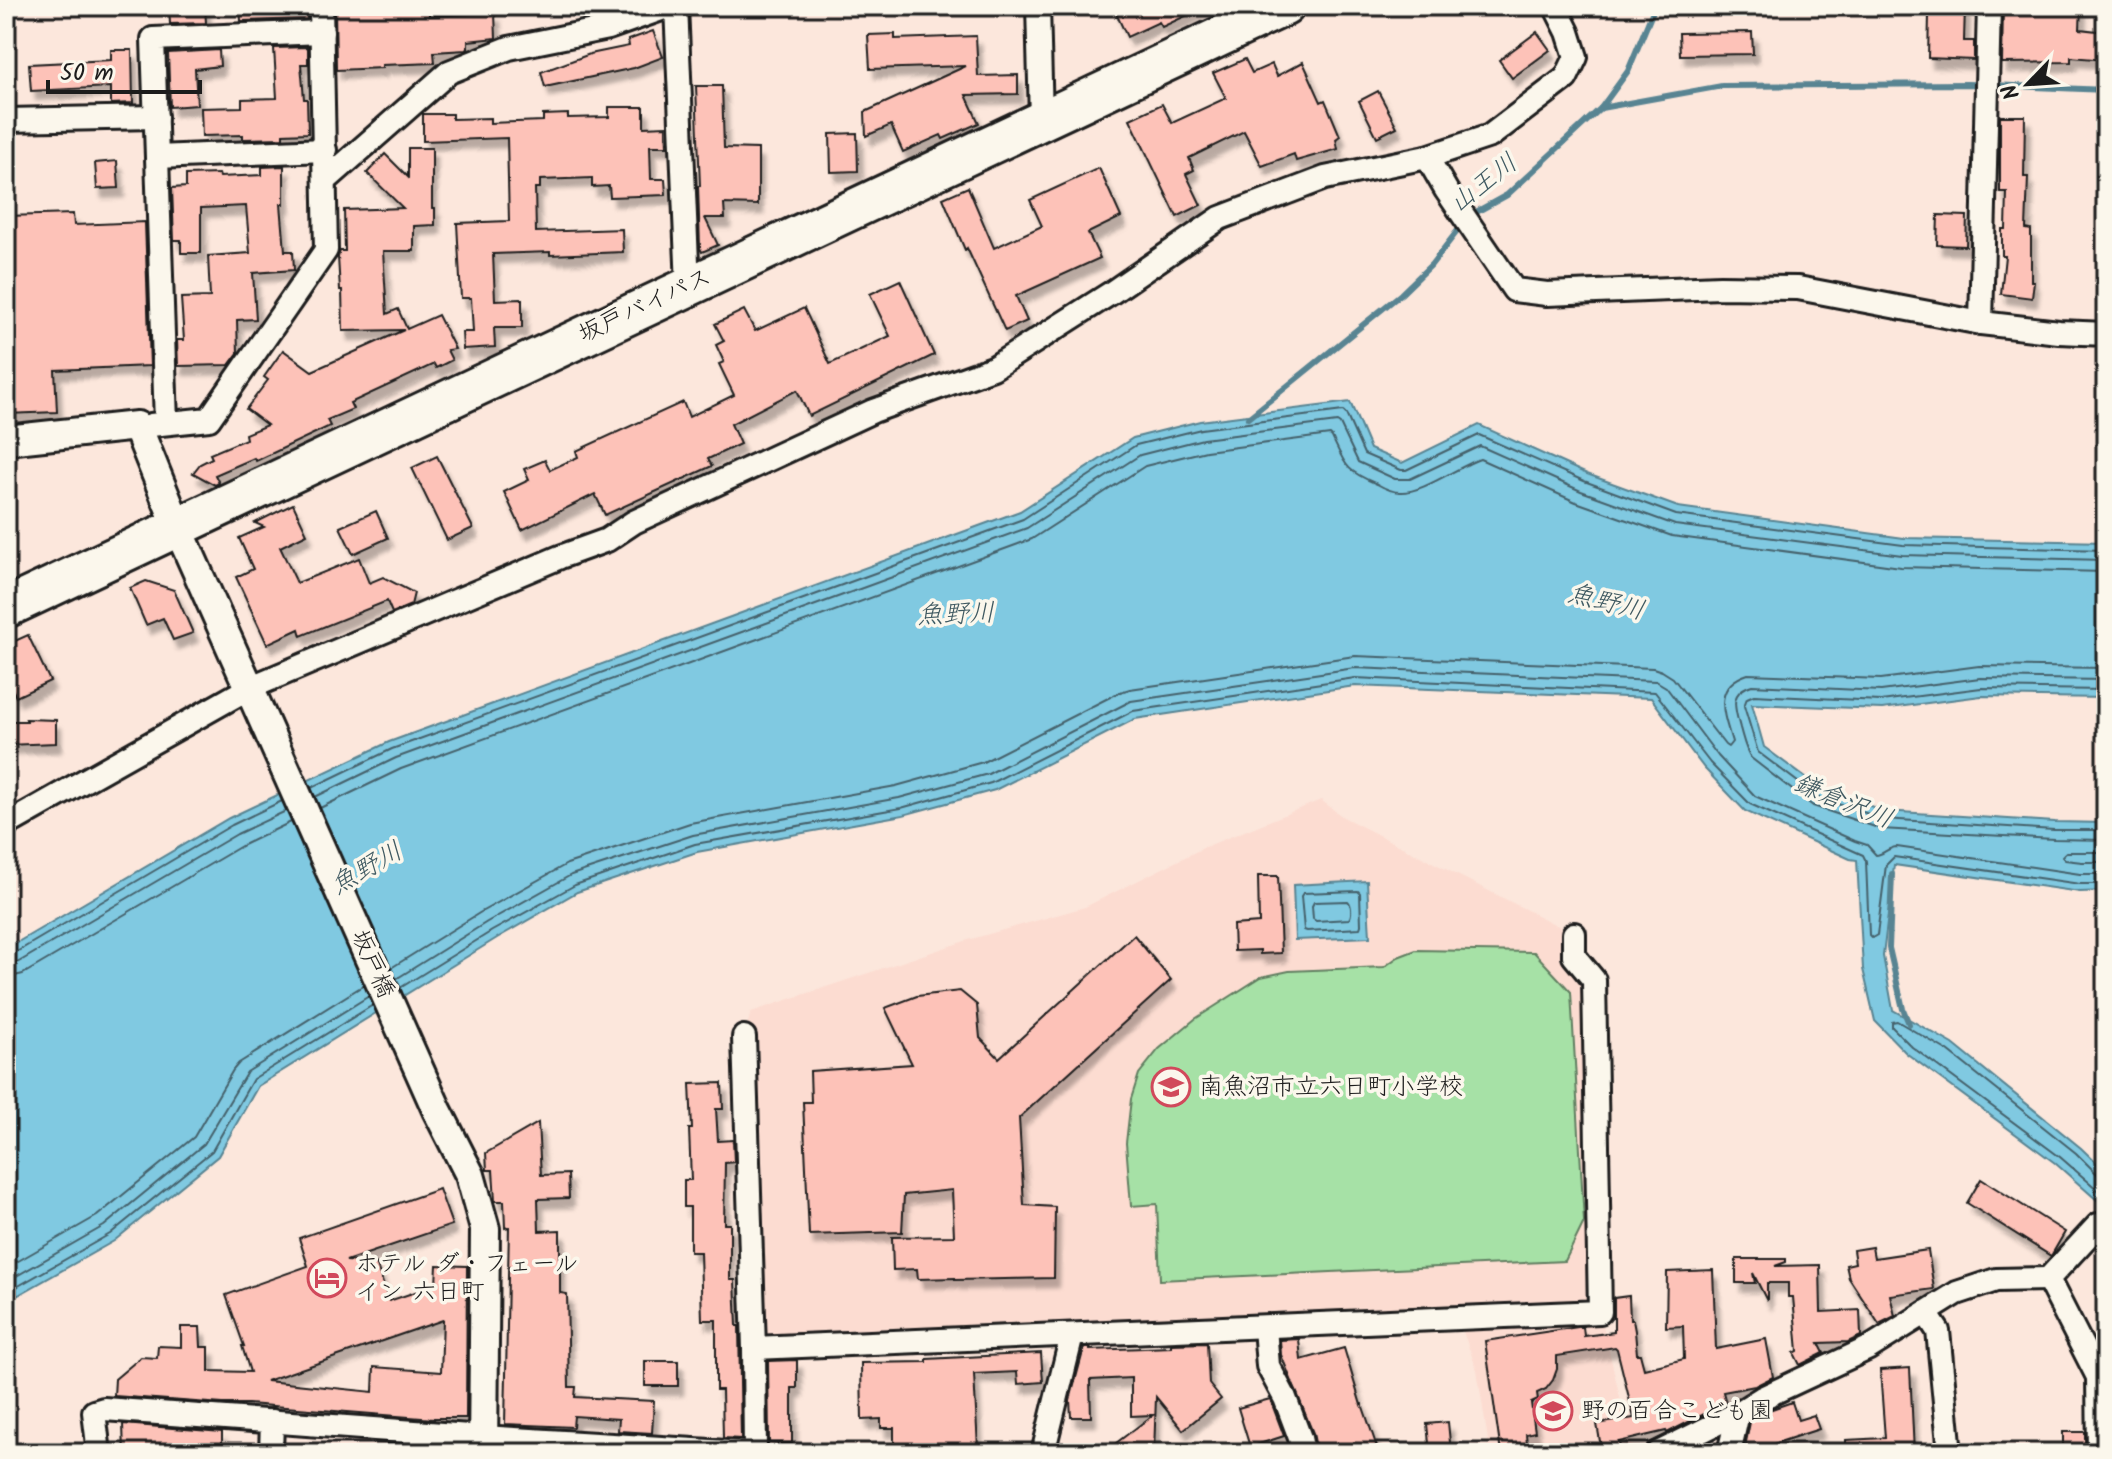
<svg xmlns="http://www.w3.org/2000/svg" width="2112" height="1459" viewBox="0 0 2112 1459" font-family="Kalam,'Klee One',sans-serif">
<style>
.built{fill:#fcdcd1}
.green{fill:#a6e1a6;stroke:#617e61;stroke-width:2}
.water{fill:#80c9e1;stroke:#588492;stroke-width:2}
.lines{fill:none;stroke-linecap:round;stroke-linejoin:round}
.shore{stroke:#44616b;stroke-width:2}
.stream{stroke:#588492;stroke-width:6}
.building{fill:#fdc2b8;stroke:#1c1c1c;stroke-width:2;fill-rule:evenodd;filter:url(#shadow)}
.minor-casing{stroke:#1c1c1c;stroke-width:28}
.tertiary-casing{stroke:#1c1c1c;stroke-width:34}
.trunk-casing{stroke:#1c1c1c;stroke-width:44}
.minor{stroke:#fbf7ec;stroke-width:22}
.tertiary{stroke:#fbf7ec;stroke-width:28}
.trunk{stroke:#fbf7ec;stroke-width:38}
.labels{text-anchor:middle;dominant-baseline:central;stroke-width:7;stroke-linejoin:round;paint-order:stroke}
.street-label{font-size:24px;fill:#1c1c1c;stroke:#fbf7ec}
.poi-label{font-size:24px;fill:#1c1c1c;stroke:#fbf7ec;text-anchor:start}
.water-label{font-size:26px;font-style:italic;fill:#3f5961;stroke:#fbf7ec}
</style>
<defs>
<filter id="shadow"><feDropShadow dx="5" dy="9" stdDeviation="2" flood-color="#0004"/></filter>
</defs>
<rect width="100%" height="100%" fill="#fce7dc"/>
<filter id="ink" filterUnits="userSpaceOnUse"><feTurbulence type="fractalNoise" baseFrequency=".0125" numOctaves="2"/><feDisplacementMap in="SourceGraphic" scale="16" xChannelSelector="R" yChannelSelector="G"/><feConvolveMatrix kernelMatrix="1 2 1 2 8 2 1 2 1" color-interpolation-filters="sRGB"/></filter>
<g filter="url(#ink)">
<path class="built" d="M1321,800L1343,817L1574,934L1594,980L1600,1312L1633,1453H1490L1477,1370L1458,1318L754,1348L744,1037L751,1012L968,940L1085,907L1205,847Z"/>
<path class="green" d="M1416,950L1534,952L1571,992L1584,1222L1565,1261L1160,1280L1157,1204L1131,1206L1126,1143L1131,1099L1139,1074L1159,1049L1195,1019L1261,977L1289,971L1384,967L1398,957Z"/>
<g class="water">
<path d="M1350,402L1370,449L1402,463L1479,425L1587,474L1678,507L1904,538L2106,542V698L1981,696L1882,709L1752,704L1764,747L1822,790L1885,811L2055,822L2106,823V891L2080,892L1894,865L1883,956L1893,1010L1953,1044L2081,1148L2106,1172V1208L2055,1163L1906,1053L1875,1021L1863,969L1857,860L1850,859L1745,811L1704,768L1651,698L1355,686L1135,719L995,790L903,815L697,852L577,892L497,938L258,1086L218,1156L114,1241L6,1302V949L229,818L389,742L1020,511L1133,438L1200,421Z"/>
<path d="M1367,881L1370,937L1295,940L1293,885Z"/>
</g>
<g class="lines">
<g class="shore">
<path d="M2106,680L1980,678L1881,691L1752,685C1728,692 1735,709 1740,728C1743,738 1745,749 1751,758L1813,806L1881,829L2054,839L2106,840"/>
<path d="M2106,690L1981,688L1881,701L1754,695L1747,698L1744,706L1758,752L1819,798L1884,819L2054,830H2106"/>
<path d="M311,788L392,749L1023,519L1136,445L1201,429L1343,411L1346,414L1364,454L1401,470H1406L1479,435L1584,481L1676,515L1903,545L2106,550"/>
<path d="M315,797L396,758L1027,528L1140,455L1203,439L1337,422L1340,424L1358,462L1395,479H1410L1480,446L1581,491L1675,525L1902,555L2106,560"/>
<path d="M320,808L401,769L1032,539L1145,466L1206,451L1330,435L1332,437C1346,467 1346,471 1377,484C1384,488 1392,492 1400,492C1421,494 1459,466 1480,459L1576,502L1672,536L1901,567L2106,572"/>
<path d="M2106,852H2066L2062,856L2065,860L2082,862H2106"/>
<path d="M1358,891L1360,893L1361,925L1360,928L1307,931L1304,930L1301,896L1303,893Z"/>
<path d="M1348,901C1352,905 1352,915 1349,919L1316,921L1313,919L1312,906L1314,902Z"/>
<path d="M6,955L13,954L232,825L282,801"/>
<path d="M6,966L17,963L237,834L286,811"/>
<path d="M391,968L481,912L567,864L690,823L896,786L983,762L1120,692L1130,689L1355,656L1653,668L1662,671L1673,678L1725,745L1728,747L1732,742C1724,715 1711,686 1748,674L1881,679L1979,666L2106,668"/>
<path d="M6,978L23,974L243,845L291,822"/>
<path d="M396,979L487,922L571,875L693,835L899,798L988,774L1131,701L1355,668L1656,681L1666,687L1718,756L1755,796L1855,841L1867,845L1876,855C1883,855 1888,847 1897,847L2080,874H2106"/>
<path d="M400,988L492,931L575,885L695,844L901,808L991,783L1133,711L1355,678L1655,692L1710,763L1750,804L1863,855L1866,861L1869,935L1872,938L1877,935L1886,865L1894,857L2080,884H2106"/>
<path d="M2106,1177L2098,1175L2076,1153L1948,1051L1897,1021L1892,1022V1027L1912,1047L2060,1157L2106,1197"/>
<path d="M6,1268L97,1216L194,1137L233,1070L239,1063L364,985"/>
<path d="M6,1282L104,1226L204,1144L247,1072L369,996"/>
<path d="M6,1293L110,1234L212,1151L253,1079L373,1005"/>
</g>
<g class="stream">
<path d="M1601,108L1722,86L1968,84L2106,90"/>
<path d="M1248,418L1401,294L1431,265L1469,216L1507,195L1601,108L1628,71L1655,6"/>
<path d="M1892,874L1889,948L1903,1009L1909,1024"/>
</g>
</g>
<g class="building">
<path d="M169,6H205L206,23L170,24Z"/>
<path d="M240,6H307V19L241,21Z"/>
<path d="M335,6H429V16L495,13L496,38L468,41V49L466,50L434,52L435,63L382,65V68L336,70Z"/>
<path d="M1125,6H1141L1144,12L1152,8L1151,6H1207L1162,27L1159,22L1127,37L1115,11Z"/>
<path d="M1946,6H1965L1964,41H1974V60L1928,58L1929,15H1945Z"/>
<path d="M2003,6H2081L2080,29L2106,32V60L2071,57V62L2002,63Z"/>
<path d="M653,31L663,57L634,68L545,87L541,72L590,54L629,46L628,40Z"/>
<path d="M1537,32L1550,50L1512,78L1499,60Z"/>
<path d="M1752,32L1753,54L1680,55L1679,33Z"/>
<path d="M895,34V39L976,36L978,76L1018,75V94L966,95L979,123L943,139L941,135L903,152L891,125L866,136L865,112L966,66L870,69L868,35Z"/>
<path d="M308,47V64H301L304,99H307L308,133L283,134V138L243,139V135L202,136L201,108L242,107V99L277,98L274,48Z"/>
<path d="M111,50H132L133,103L111,104V87L31,91L29,64L111,60Z"/>
<path d="M219,50L220,66L195,69L197,105L170,107L168,53Z"/>
<path d="M1245,59L1252,73L1272,64L1277,76L1303,62L1321,102L1325,100L1340,136L1336,139L1338,149L1296,161L1294,154L1262,166L1244,131L1189,158L1194,170L1186,174L1201,205L1177,217L1130,119L1162,104L1172,123L1226,98L1213,73Z"/>
<path d="M696,86H722L724,148L758,149V205L724,204L725,218H705L718,245L702,252L700,248L698,186H700Z"/>
<path d="M1378,91L1397,127L1377,137L1359,101Z"/>
<path d="M609,107H644V127L666,126L667,146H650L651,179H665L666,195L610,197L609,186L592,187V178L540,180V188H535L536,232L622,229L623,252L550,255V252L493,254L495,300L522,299V328H494L495,347L463,349L462,332H473L471,298H461L457,223L509,221L507,138L423,141V114H452V119L490,118V123L543,121V115L568,114V118L609,117Z"/>
<path d="M2000,116H2025L2024,177H2028L2026,229L2031,230V281H2034L2032,298L2001,294L2005,256H2002V229H2006L2007,192H2000Z"/>
<path d="M857,133L858,171L831,172L830,134Z"/>
<path d="M408,148H432V208H435V225L414,226V251H383L387,314L398,309L407,329L438,315L455,349L447,350L452,360L436,368L434,364L350,403L353,409L327,420L330,426L256,461L254,458L215,475L219,483L215,485L193,473L200,464L212,458L210,454L246,439L245,434L267,425L246,409L268,380L264,377L283,350L312,371L404,330L343,331L342,290H340L338,257L340,251H345L344,210L403,208L367,173L385,154L408,177Z"/>
<path d="M117,161L119,188L97,189L95,163Z"/>
<path d="M284,166V204H281L285,251H293L294,270L253,273L256,319L237,320L238,353L229,365L178,366L177,340H184L181,298L210,297L208,256L250,253L246,206L201,208V253H181V240H174L172,188L186,187V175L219,174L220,177L262,175V167Z"/>
<path d="M1099,168L1121,217L1088,233L1100,258L1016,296L1027,321L1005,331L967,248L965,250L943,198L968,187L994,248L1042,226L1030,200Z"/>
<path d="M73,214L74,225L145,222L150,366L55,370L57,412L6,414V216Z"/>
<path d="M1938,215L1967,216L1966,246L1937,245Z"/>
<path d="M900,280L934,355L809,416L797,390L731,424L740,444L708,459L712,466L605,515L595,494L522,530L504,492L529,480L524,469L545,460L550,470L578,457L576,451L683,402L689,417L734,395L719,364L724,362L716,345L724,341L715,324L744,310L755,331L804,308L830,364L890,336L870,294Z"/>
<path d="M437,456L473,528L447,540L412,468Z"/>
<path d="M293,504L307,534L280,547L297,583L359,558L369,583L383,577L414,593L411,605L392,613L387,601L301,636L299,629L267,644L236,577L253,569L239,538L264,527L255,523Z"/>
<path d="M376,511L388,538L353,554L340,527Z"/>
<path d="M146,581L174,590L193,633L173,640L163,618L146,625L130,588Z"/>
<path d="M28,635L50,681L16,697L6,676V645Z"/>
<path d="M26,719L56,720V743L6,745V721H27Z"/>
<path d="M1258,876H1278L1281,953L1260,954V950L1234,951L1233,925L1259,923Z"/>
<path d="M1134,935L1171,980L1019,1118L1024,1205L1055,1207L1054,1278L955,1280V1278L918,1279L917,1269L893,1270L892,1237L954,1236L952,1190L904,1195L902,1232L809,1235L803,1102H811L810,1071L912,1064L885,1008L917,996L960,991L977,1005L980,1038L999,1058Z"/>
<path d="M722,1083L723,1109H716L718,1141L733,1140L734,1162L725,1163L724,1224H730V1280H735L737,1326H739L741,1439L723,1438L722,1390H716V1320H702L700,1252H690V1207H684V1180H691L689,1129H692L690,1084Z"/>
<path d="M538,1123L541,1175L568,1174L569,1198L538,1199L539,1231L560,1230V1293L567,1294L569,1387H576L575,1397L654,1401L652,1433L618,1431L619,1419L574,1416L573,1427L505,1424L509,1227L505,1228L504,1201H495L493,1170H487L486,1153Z"/>
<path d="M1981,1179L2065,1232L2051,1256L1967,1203Z"/>
<path d="M439,1189L452,1225L346,1261L376,1263L389,1301L436,1285L437,1265L467,1266L466,1418H434V1419L248,1404H223L114,1396L115,1379L141,1357L157,1358L158,1346L181,1347V1327H200L201,1347H209V1371L250,1372L242,1346H244L226,1295L308,1266L299,1238ZM443,1320L441,1372L374,1367L373,1392L266,1381Z"/>
<path d="M1872,1247L1874,1258L1928,1250L1934,1289L1890,1295L1895,1316L1879,1324L1849,1278L1846,1265L1855,1263L1853,1250Z"/>
<path d="M1736,1259H1786V1262L1775,1266L1820,1265L1821,1312L1860,1310L1861,1336L1848,1342L1819,1343L1824,1353L1800,1365L1794,1353L1798,1351L1793,1297H1788V1283H1767V1301L1753,1273L1755,1283H1736Z"/>
<path d="M1713,1270L1716,1349L1766,1339L1773,1377L1755,1386L1723,1392L1726,1403L1667,1433L1666,1431L1619,1442L1621,1453H1602L1597,1424L1634,1418L1617,1349L1615,1347L1557,1356V1369L1553,1380L1546,1389L1537,1393L1538,1400L1531,1403L1535,1432L1526,1434L1528,1453H1501L1485,1341L1578,1327H1583L1584,1336L1614,1332V1298L1629,1296L1630,1320H1633L1635,1331L1637,1354H1640L1644,1369L1684,1359L1683,1326L1666,1327L1667,1272Z"/>
<path d="M1299,1339L1301,1360L1344,1348L1361,1405L1362,1404L1379,1453H1317L1313,1433L1281,1355L1280,1340Z"/>
<path d="M1207,1343L1209,1384L1221,1399L1183,1430L1156,1397L1154,1453H1103L1153,1415L1131,1416V1378L1090,1380L1091,1417H1071L1070,1400L1084,1348H1090V1350L1171,1347V1344Z"/>
<path d="M1041,1353L1043,1382L1018,1384L1017,1372L974,1374L978,1448L940,1449V1447L894,1448V1428H881V1419L862,1420L861,1363L927,1362V1359Z"/>
<path d="M797,1360V1388H792V1443H770L769,1442L768,1361Z"/>
<rect x="645" y="1361" width="33" height="25"/>
<path d="M1910,1368L1914,1453H1846V1440L1885,1438L1880,1370Z"/>
<path d="M1270,1399L1284,1436L1250,1447L1238,1408Z"/>
<path d="M1792,1402L1798,1420L1814,1415L1819,1429L1749,1452L1746,1442L1750,1422L1769,1410Z"/>
<path d="M1448,1422L1451,1453H1430L1427,1424Z"/>
<path d="M123,1424L222,1432V1453H124Z"/>
<rect x="2063" y="1432" width="22" height="21"/>
</g>
<g class="lines">
<defs>
<g id="minor">
<path d="M676,6L688,286"/>
<path d="M1038,6L1041,120"/>
<path d="M6,120L156,117"/>
<path d="M157,157L325,150"/>
<path d="M1427,157L1446,190L1514,290L1547,294L1720,287L1798,288L1981,323L2059,332L2106,334"/>
<path d="M326,180L449,72L509,48L608,28L670,6"/>
<path d="M1981,323L1989,6"/>
<path d="M166,423L153,39L322,32"/>
<path d="M151,425L209,419L326,250L321,6"/>
<path d="M6,825L249,688L560,557L607,540L634,522L873,411L993,368L1111,293L1220,218L1325,178L1427,157L1490,136L1566,78L1576,57L1568,32L1555,6"/>
<path d="M744,1037L754,1348"/>
<path d="M1926,1313L1938,1331L1950,1453"/>
<path d="M1265,1327L1268,1366L1285,1398L1300,1438L1303,1453"/>
<path d="M99,1453L94,1412L104,1409L483,1437L743,1453"/>
<path d="M271,1453L272,1421"/>
<path d="M755,1453L754,1348L1600,1312L1594,980L1574,956V934"/>
<path d="M1043,1453L1072,1335"/>
<path d="M1658,1453L1738,1413"/>
<path d="M1729,1453L1738,1413L1762,1398L1869,1348L1957,1293L1996,1280L2048,1279"/>
<path d="M2099,1453L2098,1377L2048,1279L2098,1225L2106,1231"/>
</g>
<path id="tertiary" d="M6,440L137,426L178,528L437,1110L470,1175L485,1229L483,1453"/>
<path id="trunk" d="M6,608L1285,6"/>
</defs>
<use href="#minor" class="minor-casing"/>
<use href="#tertiary" class="tertiary-casing"/>
<use href="#trunk" class="trunk-casing"/>
<use href="#minor" class="minor"/>
<use href="#tertiary" class="tertiary"/>
<use href="#trunk" class="trunk"/>
</g>
</g>
<defs>
<symbol id="school-ring" viewBox="-11 -11 22 22"><circle r="9.5" fill="#fbf7ec" stroke="#d1495b" stroke-width="1.5"/><path d="M0-5L7-2L0 1L-7-2ZM-4 1L0 2.5L4 1V4Q0 6-4 4Z" fill="#d1495b"/></symbol>
<symbol id="hotel-ring" viewBox="-11 -11 22 22"><circle r="9.5" fill="#fbf7ec" stroke="#d1495b" stroke-width="1.5"/><path d="M-6-4.5h1.5V1H6V5H4.5V3h-9V5H-6ZM-4 0a1.8 1.8 0 1 1 3.6 0ZM.5 0V-2.5h3Q6-2.5 6 0Z" fill="#d1495b"/></symbol>
</defs>
<g fill-rule="evenodd">
<use href="#school-ring" x="1149" y="1065" width="44" height="44"/>
<use href="#hotel-ring" x="305" y="1256" width="44" height="44"/>
<use href="#school-ring" x="1531" y="1389" width="44" height="44"/>
</g>
<g class="labels">
<g class="street-label">
<text transform="translate(645 306) rotate(-25)">坂戸バイパス</text>
<text transform="translate(372 964) rotate(66)">坂戸橋</text>
</g>
<g class="poi-label">
<text x="1199" y="1087">南魚沼市立六日町小学校</text>
<text x="355" y="1264">ホテル ダ・フェール<tspan x="355" dy="28">イン 六日町</tspan></text>
<text x="1581" y="1411">野の百合こども園</text>
</g>
<g class="water-label">
<text transform="translate(1484 184) rotate(-38)">山王川</text>
<text transform="translate(1606 603) rotate(14)">魚野川</text>
<text transform="translate(956 615) rotate(-2)">魚野川</text>
<text transform="translate(1843 802) rotate(22)">鎌倉沢川</text>
<text transform="translate(367 869) rotate(-30)">魚野川</text>
</g>
</g>
<rect width="2112" height="1459" fill="none" stroke="#fbf7ec" stroke-width="32"/>
<rect x="16" y="16" width="2080" height="1427" fill="none" stroke="#1c1c1c" stroke-width="3" filter="url(#ink)"/>
<g transform="translate(2028 84) rotate(245)" stroke="#fbf7ec" stroke-width="6" paint-order="stroke">
<path d="M0-6L14 30L0 20L-14 30Z" fill="#1c1c1c"/>
<text y="-12" font-size="22" font-weight="bold" text-anchor="middle" fill="#1c1c1c">N</text>
</g>
<path d="M48 80v12h152v-12" fill="none" stroke="#1c1c1c" stroke-width="4"/>
<text x="60" y="80" font-size="24" fill="#1c1c1c" stroke="#fbf7ec" stroke-width="6" paint-order="stroke">50 m</text>
</svg>
